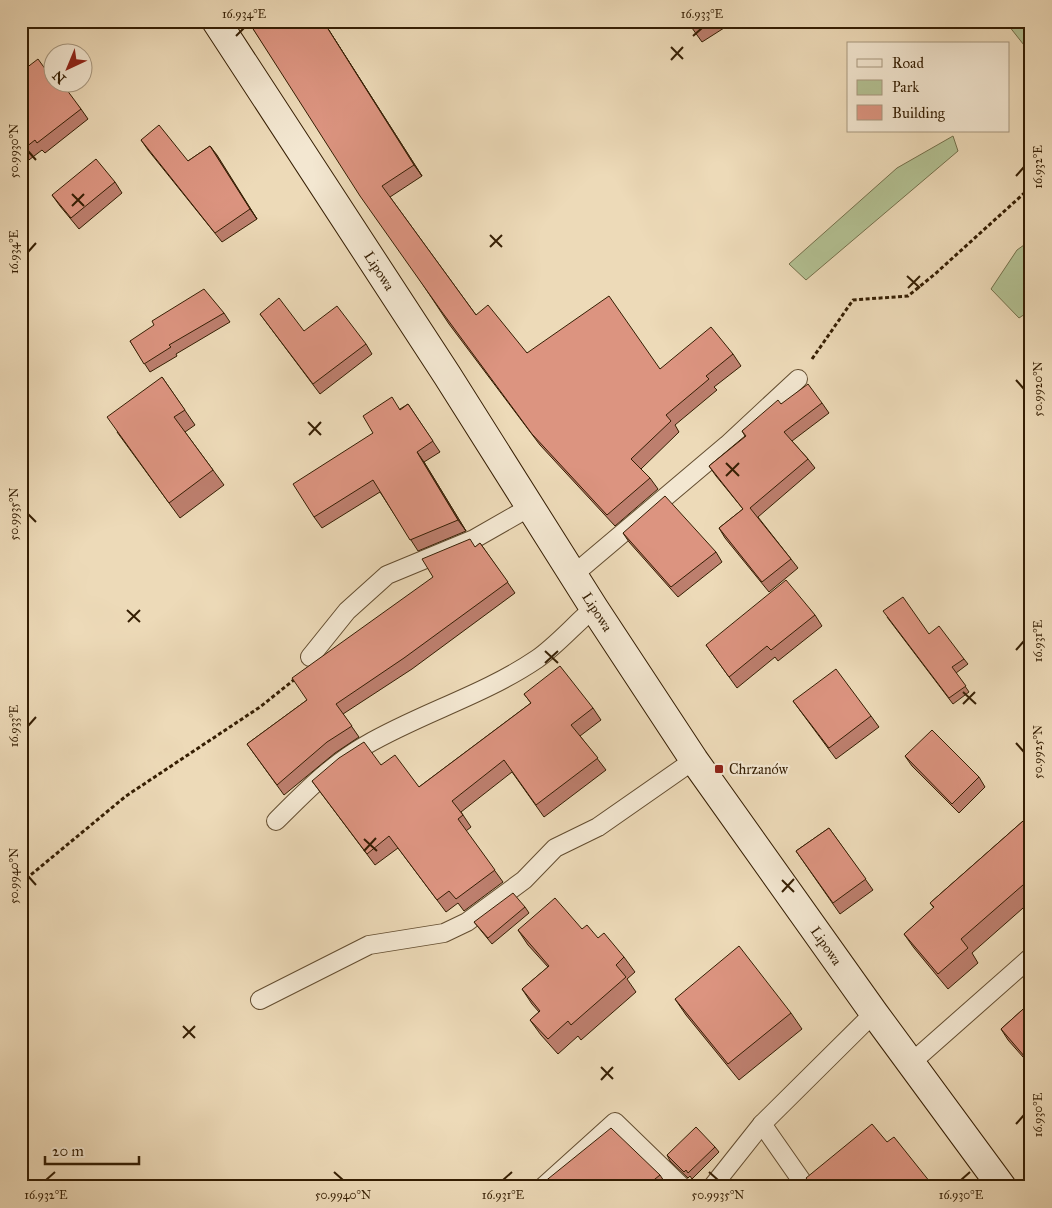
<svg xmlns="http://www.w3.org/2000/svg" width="1052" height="1208" viewBox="0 0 1052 1208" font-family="'IM FELL Great Primer',serif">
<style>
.green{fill:#b3c193;stroke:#74704b}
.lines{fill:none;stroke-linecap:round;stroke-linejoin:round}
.lane-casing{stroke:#634d30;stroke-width:20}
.secondary-casing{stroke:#351e03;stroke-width:30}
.path{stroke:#351e03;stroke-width:3;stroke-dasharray:4 2.5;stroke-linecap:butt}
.lane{stroke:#f3e7d1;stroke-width:18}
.secondary{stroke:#f3e7d1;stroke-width:28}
.wall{fill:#bd7f6e;stroke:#351e03}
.shaded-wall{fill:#9a685a;stroke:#351e03}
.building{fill:#dc9480;stroke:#351e03}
.ticks{fill:none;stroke:#351e03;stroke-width:2}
.poi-dot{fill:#8f2418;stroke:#f3e7d1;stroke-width:2}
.labels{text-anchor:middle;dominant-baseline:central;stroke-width:4.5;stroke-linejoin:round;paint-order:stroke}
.street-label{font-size:14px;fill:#351e03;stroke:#f3e7d1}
.poi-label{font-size:14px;fill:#351e03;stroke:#f3e7d1;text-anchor:start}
.neatline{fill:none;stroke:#351e03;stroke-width:2}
.ticks-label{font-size:12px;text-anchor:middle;fill:#351e03}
</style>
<rect width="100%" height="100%" fill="#eddab8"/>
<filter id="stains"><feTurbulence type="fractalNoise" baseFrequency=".004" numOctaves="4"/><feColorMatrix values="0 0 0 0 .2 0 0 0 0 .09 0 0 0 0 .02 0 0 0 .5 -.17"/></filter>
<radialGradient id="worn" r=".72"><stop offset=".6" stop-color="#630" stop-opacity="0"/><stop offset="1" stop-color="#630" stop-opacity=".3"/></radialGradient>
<g class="green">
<path d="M1005,21H1031V54Z"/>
<path d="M953,136L958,151L806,280L789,264L897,168Z"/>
<path d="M1031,240V310L1019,318L991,289L1017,250Z"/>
</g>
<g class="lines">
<defs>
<g id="lane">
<path d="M573,575L727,445L798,379"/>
<path d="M310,657L347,611L387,575L474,539L530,507"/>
<path d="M276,821C305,792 331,765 366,745C421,713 484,695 537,659C557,645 575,624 594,608"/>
<path d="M260,1000L369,945L444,933L467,922L524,880L555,848L598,827L694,760"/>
<path d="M911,1063L1031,957"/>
<path d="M762,1124L806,1187"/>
<path d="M543,1187L615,1122L682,1187"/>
<path d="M712,1187L762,1124L874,1013"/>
</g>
<path id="secondary" d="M216,21L447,375L594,608L694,760L874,1013L1002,1187"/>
</defs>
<use href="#lane" class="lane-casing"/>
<use href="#secondary" class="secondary-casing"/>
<g class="path">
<path d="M812,359L853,300L908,296L935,274L1031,187"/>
<path d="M21,883L126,796L260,707L295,679"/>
</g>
<use href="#lane" class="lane"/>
<use href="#secondary" class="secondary"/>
</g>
<g class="wall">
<path d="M248,21H323L422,176L390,197L476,315L527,353L660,369L733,354L741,366L714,387L717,390L675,425L679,432L641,469L650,478L658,489L615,526L540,445L449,324Z"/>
<path d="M687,21H735L702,42Z"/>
<path d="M51,77L81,109L88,119L45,153L42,150L21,166V100L27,96L21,88Z"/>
<path d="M141,140L188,161L210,146L257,219L222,242L148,150Z"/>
<path d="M115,182L122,193L79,229L60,206L52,195Z"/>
<path d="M224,313L230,322L176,354L177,356L150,372L130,341Z"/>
<path d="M260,314L304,331L366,344L372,354L320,394Z"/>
<path d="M162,377L195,425L185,432L224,485L180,518L117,432Z"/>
<path d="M822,403L829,413L792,441L808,459L815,468L758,517L791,559L798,568L769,592L725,538L719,528L743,509L716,476L709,466L745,436L742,431L781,404Z"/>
<path d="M408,404L440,452L424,462L466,531L418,551L380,492L322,528L314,517L373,433L400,409Z"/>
<path d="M623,533L716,552L722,562L678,597L629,542Z"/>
<path d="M480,543L515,593L412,669L343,714L359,737L335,753L284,795L247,744L307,700Z"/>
<path d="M815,615L822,626L778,661L775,657L737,688L706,645Z"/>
<path d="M887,617L929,634L964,659L968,664L956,673L969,692L953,704Z"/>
<path d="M524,694L593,708L601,720L580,736L606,770L544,817L512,772L461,812L471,827L466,831L503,882L464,911L458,903L446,912L398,848L375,865L312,781L381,765L419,787L531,703Z"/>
<path d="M793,701L871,716L879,727L836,759Z"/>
<path d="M905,756L979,777L985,787L959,813L912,766Z"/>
<path d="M1031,814V901L972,953L978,963L948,989L914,948L904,934L934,908L930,903Z"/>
<path d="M829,828L873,890L840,914L796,851Z"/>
<path d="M525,907L529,913L492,944L474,922Z"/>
<path d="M582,929L598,938L624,957L635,972L627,979L636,992L581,1040L578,1036L558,1054L541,1035L530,1020L539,1012L532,1004L522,989L548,967L528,945L518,930Z"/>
<path d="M675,999L791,1013L802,1029L739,1080L686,1015Z"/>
<path d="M1031,1002V1066L1008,1040L1001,1029Z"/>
<path d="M715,1147L719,1152L692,1179L690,1176L688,1178L670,1161L667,1155Z"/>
<path d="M660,1175L668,1187H538Z"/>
</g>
<g class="shaded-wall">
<path d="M323,21L422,176L414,165Z"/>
<path d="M210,146L217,155L257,219L250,209Z"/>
<path d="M417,452L424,462L466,531L458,520Z"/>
</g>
<g class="building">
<path d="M248,21H323L414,165L382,186L476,315L488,305L527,353L609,296L660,369L711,327L733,354L706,376L709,379L666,415L671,421L631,459L650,478L607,515L532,434L442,312L360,196Z"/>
<path d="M38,59L51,77L52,76V82H61L81,109L37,143L35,140L21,151V100L27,95L21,88V72Z"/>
<path d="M159,125L188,161L210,146L250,209L215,233L141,140Z"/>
<path d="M96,159L115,182L71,218L52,195Z"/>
<path d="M204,289L224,313L169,345L171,347L144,364L130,341L154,325L152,321Z"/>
<path d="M279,298L304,331L337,306L366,344L313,384L260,314Z"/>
<path d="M162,377L185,410L174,417L213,470L169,503L107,417Z"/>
<path d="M808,384L822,403L784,432L808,459L750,508L791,559L762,582L719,528L743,509L709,466L746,436L742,431L778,400L781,404Z"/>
<path d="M392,397L400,410L408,404L433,441L417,452L458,520L410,540L373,480L314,517L293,484L373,433L363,416Z"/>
<path d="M665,496L716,552L671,587L623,533Z"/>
<path d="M470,539L475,547L480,543L508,582L404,658L336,704L352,726L327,742L277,785L247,744L307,700L292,678L433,577L422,559Z"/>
<path d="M786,580L815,615L771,650L767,646L729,677L706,645Z"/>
<path d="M903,597L929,634L939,626L964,659L952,667L966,686L949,698L883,611Z"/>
<path d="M560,666L593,708L571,725L598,758L536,805L504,760L452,801L463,815L458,819L495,870L456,899L449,891L437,900L389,836L367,854L312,781L339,758L364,742L381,765L395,755L419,787L531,703L524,694Z"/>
<path d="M836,669L871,716L829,748L793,701Z"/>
<path d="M932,730L979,777L952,804L905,756Z"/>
<path d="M1031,814V878L961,939L968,948L938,974L904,934L934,907L930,903Z"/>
<path d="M829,828L866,879L833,903L796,851Z"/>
<path d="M513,893L525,907L488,938L474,922Z"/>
<path d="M555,898L582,929L587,925L598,938L604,933L624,957L616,965L626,977L571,1025L568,1021L548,1039L530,1020L540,1011L522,989L549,966L518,930Z"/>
<path d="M739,946L791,1013L728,1064L675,999Z"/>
<path d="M1031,1002V1064L1001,1029Z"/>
<path d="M872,1124L887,1142L894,1137L934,1187H813L806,1178Z"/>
<path d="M696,1127L715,1147L688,1173L686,1170L684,1172L667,1155Z"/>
<path d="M611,1128L660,1175L645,1187H538Z"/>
</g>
<path class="ticks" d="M236,36L244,28M693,36L702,28M671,47L683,59M671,60L683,47M28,151L36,160M1016,176L1024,167M72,194L84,206M72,206L84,194M490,235L502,247M490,247L502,235M28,252L36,243M907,276L920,288M908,288L920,276M1016,380L1024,389M308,422L321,435M309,435L321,422M726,463L739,476M726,476L739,463M28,514L36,522M127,610L140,622M128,622L140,610M1016,650L1024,641M545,651L558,663M545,663L558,651M963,692L976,704M963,704L975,692M28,726L36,717M1016,743L1024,752M364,839L377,851M364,851L376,838M28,876L36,885M782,880L794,892M782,892L794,879M183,1026L195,1038M183,1038L195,1026M601,1067L613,1079M601,1080L613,1067M1016,1124L1024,1115M334,1172L343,1180M709,1172L718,1180M46,1180L55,1172M503,1180L512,1172M961,1180L970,1172"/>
<rect class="poi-dot" x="714" y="764" width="10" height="10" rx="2.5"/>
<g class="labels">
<g class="street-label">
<text transform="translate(379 271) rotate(57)">Lipowa</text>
<text transform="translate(597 612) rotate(57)">Lipowa</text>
<text transform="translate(826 946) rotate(55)">Lipowa</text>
</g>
<g class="poi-label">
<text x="729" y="769">Chrzanów</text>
</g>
</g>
<rect width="1052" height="1208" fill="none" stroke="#eddab8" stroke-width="55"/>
<rect x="847" y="42" width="162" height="90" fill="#f3e7d1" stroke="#a7977f"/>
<rect x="857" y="59" width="25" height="8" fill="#f3e7d1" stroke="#a7977f"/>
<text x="892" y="68" font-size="15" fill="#351e03">Road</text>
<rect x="857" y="80" width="25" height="15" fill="#b3c193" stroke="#a7977f"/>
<text x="892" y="92" font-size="15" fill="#351e03">Park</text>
<rect x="857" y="105" width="25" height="15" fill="#dc9480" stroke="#a7977f"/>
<text x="892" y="118" font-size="15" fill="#351e03">Building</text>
<g transform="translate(68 68) rotate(224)"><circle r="24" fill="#f3e7d1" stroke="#a7977f"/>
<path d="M0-4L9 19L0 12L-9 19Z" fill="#8f2418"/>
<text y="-8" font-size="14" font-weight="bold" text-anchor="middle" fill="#351e03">N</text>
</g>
<path d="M45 1156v8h94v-8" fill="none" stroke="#351e03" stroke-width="2.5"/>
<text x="52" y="1156" font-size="15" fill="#351e03" stroke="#f3e7d1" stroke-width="4" paint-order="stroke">20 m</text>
<rect x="28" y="28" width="996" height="1152" class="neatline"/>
<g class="ticks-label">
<text x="244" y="18">16.934°E</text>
<text x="702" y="18">16.933°E</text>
<text transform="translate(14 151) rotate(-90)" y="4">50.9930°N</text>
<text transform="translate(1038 167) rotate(-90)" y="4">16.932°E</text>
<text transform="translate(14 252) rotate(-90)" y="4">16.934°E</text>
<text transform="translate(1038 389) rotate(-90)" y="4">50.9920°N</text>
<text transform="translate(14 514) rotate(-90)" y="4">50.9935°N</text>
<text transform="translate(1038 641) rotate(-90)" y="4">16.931°E</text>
<text transform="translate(14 726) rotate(-90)" y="4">16.933°E</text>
<text transform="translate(1038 752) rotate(-90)" y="4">50.9925°N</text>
<text transform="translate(14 876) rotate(-90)" y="4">50.9940°N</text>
<text transform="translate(1038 1115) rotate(-90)" y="4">16.930°E</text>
<text x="46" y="1199">16.932°E</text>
<text x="343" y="1199">50.9940°N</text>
<text x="503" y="1199">16.931°E</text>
<text x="718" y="1199">50.9935°N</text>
<text x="961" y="1199">16.930°E</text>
</g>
<rect width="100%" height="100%" filter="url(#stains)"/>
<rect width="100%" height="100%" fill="url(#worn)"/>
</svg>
